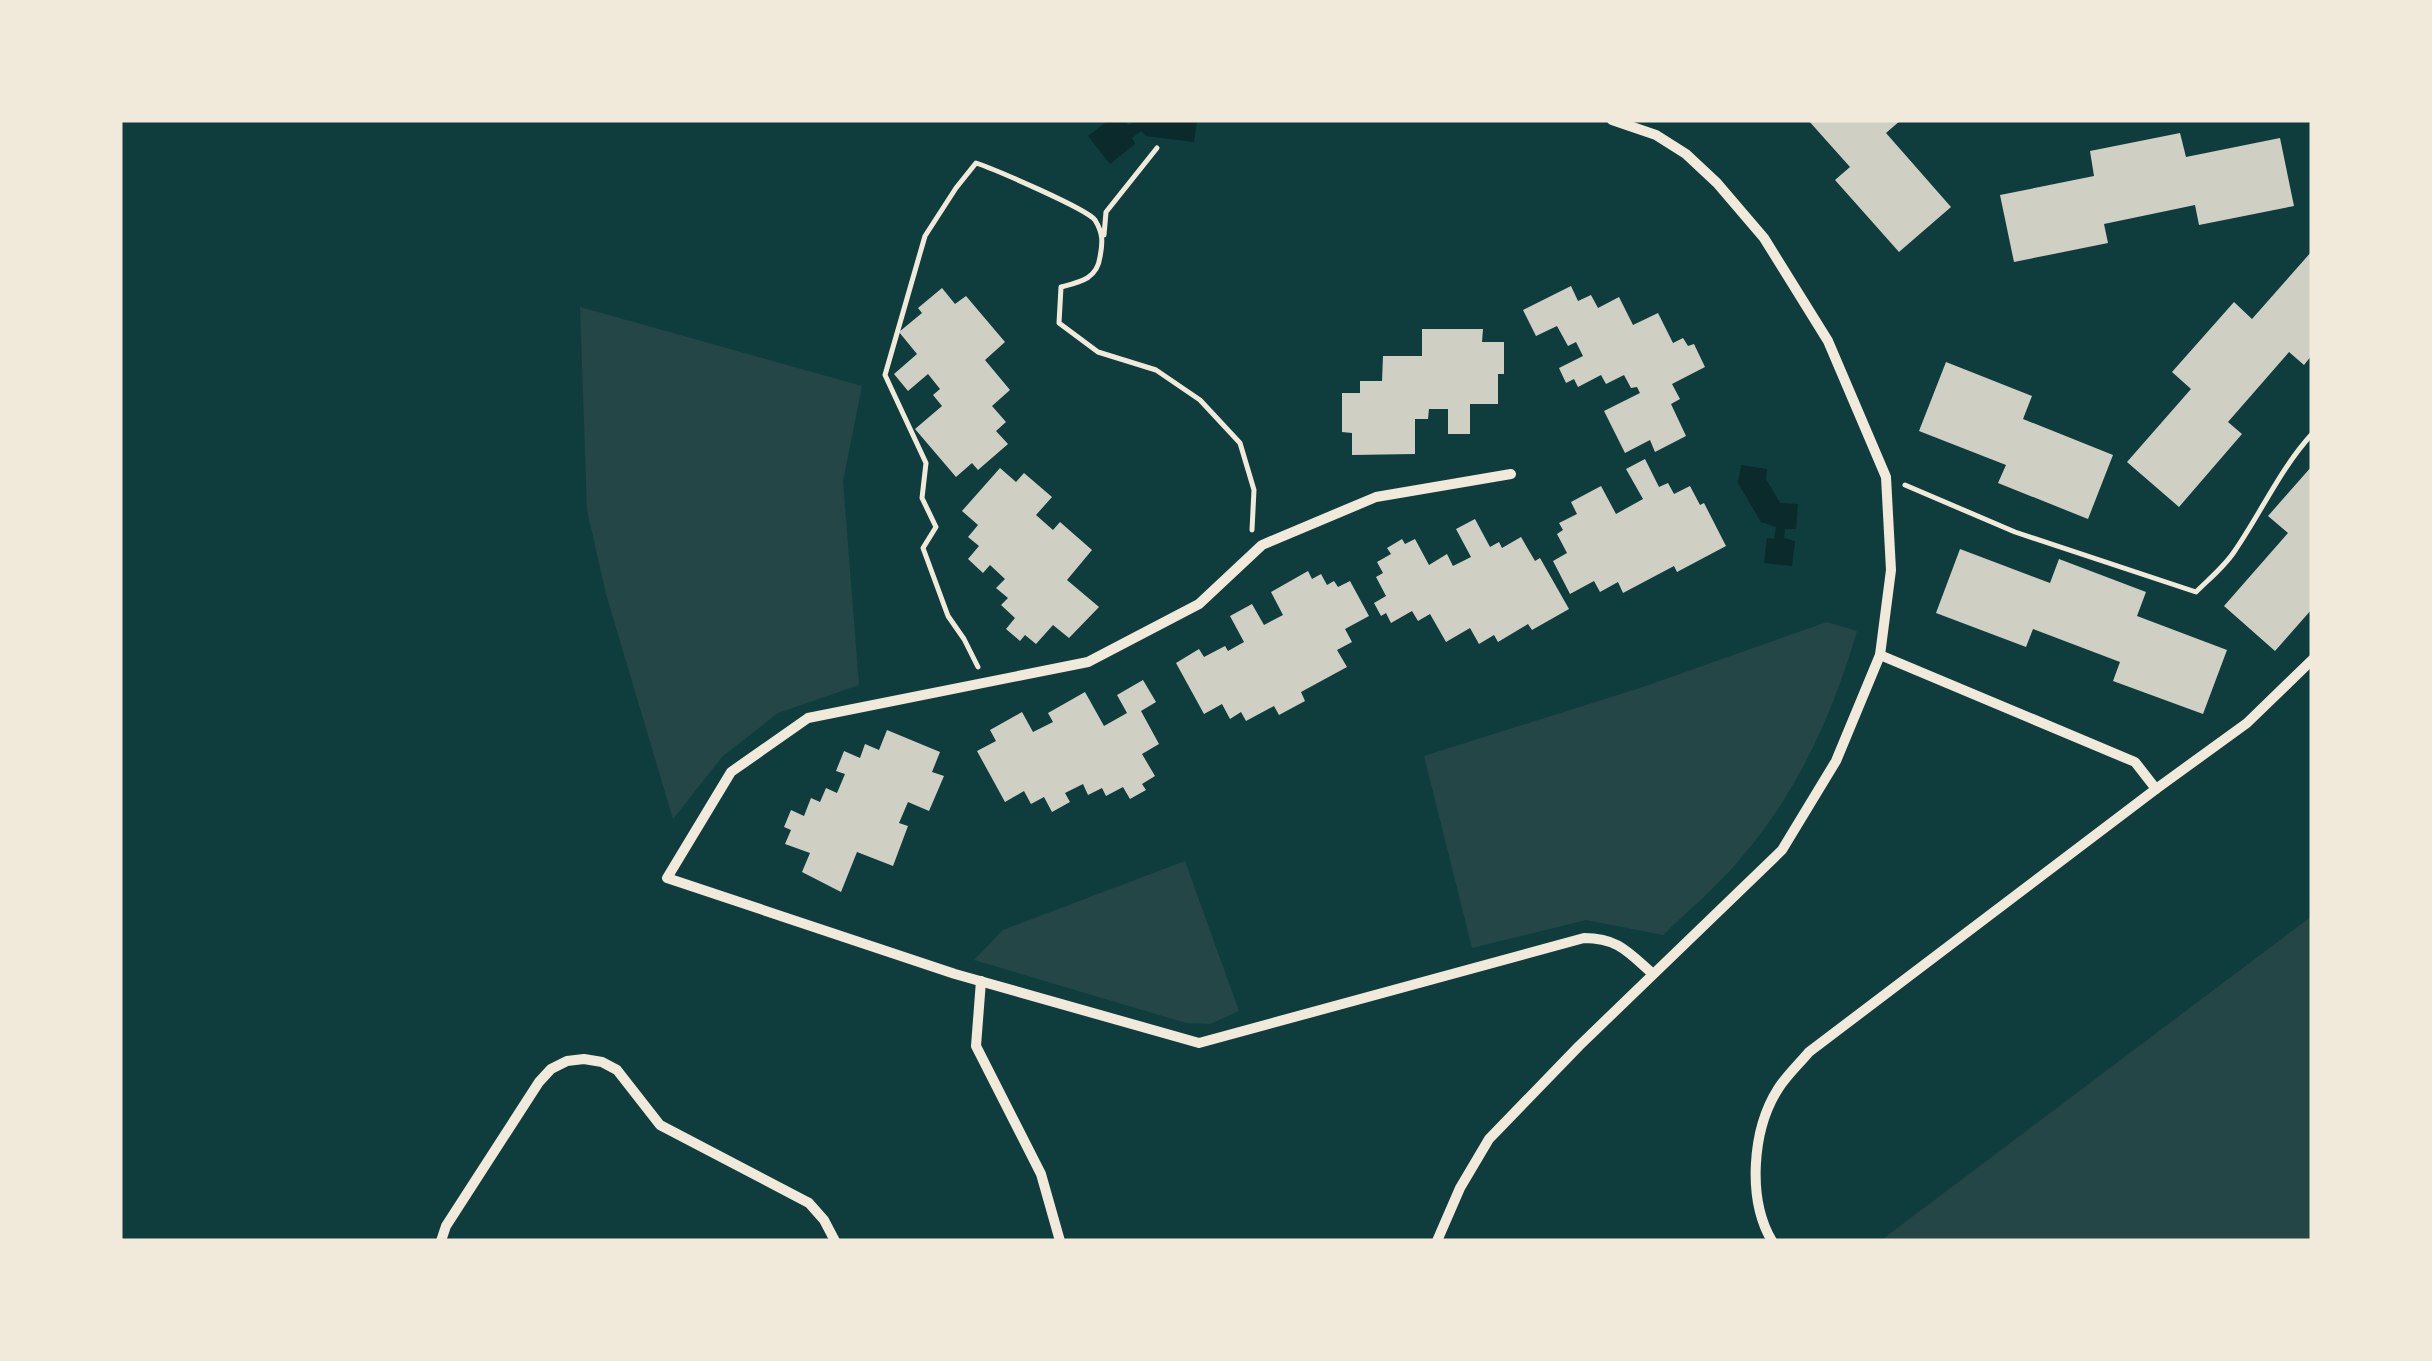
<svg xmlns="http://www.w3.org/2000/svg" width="2432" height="1361" viewBox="0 0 2432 1361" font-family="'Titillium Web',sans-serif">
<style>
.green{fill:#244646}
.water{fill:#0a2a2b}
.building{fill:#cfcfc3}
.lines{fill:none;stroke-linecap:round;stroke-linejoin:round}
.path{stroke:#f1e9da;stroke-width:5}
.minor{stroke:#f1e9da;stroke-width:10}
</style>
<rect width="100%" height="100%" fill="#0f3d3e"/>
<g class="green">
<path d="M580,307L862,386L843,481L859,685L778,713L722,757L673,819L606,594L587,510Z"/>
<path d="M1827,622L1857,631C1833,714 1797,793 1741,858C1718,886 1689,910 1663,935L1586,920L1472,948L1424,756L1643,687Z"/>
<path d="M1185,861L1239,1011L1210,1024L1186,1023L974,960L1003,930Z"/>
<path d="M2312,916V1241H1880Z"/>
</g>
<g class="water">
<path d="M1109,120H1124L1129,125L1137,120H1197L1194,142L1146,136L1141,131L1132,138L1135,144L1110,164L1088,136Z"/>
<path d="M1741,465L1767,469L1766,479L1780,503L1798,504L1796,529H1785L1784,538L1795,541L1792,566L1764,563L1767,538L1774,539L1776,527L1761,522L1738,483Z"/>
</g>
<g class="building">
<path d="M1808,120H1901L1886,133L1951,207L1899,252L1835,180L1850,167Z"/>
<path d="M2180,133L2186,157L2280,138L2294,206L2199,225L2195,205L2104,224L2108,243L2014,262L2000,195L2094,176L2090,151Z"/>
<path d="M2312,251V355L2304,365L2289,352L2228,422L2242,434L2179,507L2127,462L2191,389L2172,372L2234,302L2252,319Z"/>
<path d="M1571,286L1578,301L1591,295L1598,308L1619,297L1633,325L1658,313L1673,343L1683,338L1688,346L1694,344L1705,367L1672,384L1680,399L1671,404L1686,436L1655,452L1650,440L1625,453L1604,411L1640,393L1637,387L1631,388L1624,375L1606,384L1601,375L1578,387L1574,379L1566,383L1559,368L1583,356L1576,342L1568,346L1557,326L1536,336L1523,310Z"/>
<path d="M942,288L955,304L966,296L1005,342L985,360L1010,390L992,406L1006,422L996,431L1008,444L978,470L972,463L956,477L915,429L942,406L933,395L940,389L928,374L908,391L894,374L917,354L899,332L922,313L918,308Z"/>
<path d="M1422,329H1483L1482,342H1504V374H1498V404H1470V434H1448V409H1429L1428,419H1415V454L1352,455V433L1342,432V393H1360V381H1382L1383,356H1422Z"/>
<path d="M1946,362L2032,396L2023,419L2113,455L2088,519L1998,483L2006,465L1919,431Z"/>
<path d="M1645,459L1659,487L1668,483L1674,494L1690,486L1700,505L1704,503L1726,546L1677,572L1674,566L1623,593L1618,582L1600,592L1594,581L1570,594L1553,561L1567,553L1557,534L1563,530L1559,523L1577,514L1571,502L1601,486L1616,514L1643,499L1626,469Z"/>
<path d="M2312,466V609L2275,651L2224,606L2288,533L2268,516Z"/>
<path d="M1000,468L1016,482L1024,473L1052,497L1036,515L1053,530L1060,522L1092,550L1067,580L1099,607L1069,638L1053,625L1036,644L1025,635L1020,641L1006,629L1015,618L1001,605L1008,598L996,588L1005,579L990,565L983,573L968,559L979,546L968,537L978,525L962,511Z"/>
<path d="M1475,519L1490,547L1499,542L1502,548L1521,537L1535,561L1540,558L1569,609L1532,630L1528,624L1498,642L1494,635L1479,644L1470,628L1446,642L1430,614L1418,621L1412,611L1391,623L1386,613L1381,616L1374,603L1386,596L1376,577L1383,573L1377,562L1391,554L1387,548L1402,539L1405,544L1415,539L1429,565L1447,554L1453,566L1471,557L1456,529Z"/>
<path d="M1960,549L2050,583L2059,559L2146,592L2137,616L2227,650L2203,714L2113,681L2120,662L2033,629L2026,647L1936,613Z"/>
<path d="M1308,571L1312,579L1321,574L1327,585L1334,581L1338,587L1350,581L1369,616L1345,629L1352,642L1337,650L1347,667L1301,692L1305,701L1279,715L1274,706L1246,721L1241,712L1230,719L1222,704L1204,714L1176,663L1199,649L1204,657L1225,646L1228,651L1244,642L1230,616L1252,604L1264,625L1283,615L1271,592Z"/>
<path d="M1143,680L1156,702L1141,711L1159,744L1142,754L1155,776L1142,784L1146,790L1130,799L1123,787L1106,796L1102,788L1088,795L1083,784L1065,793L1070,802L1052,812L1044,797L1031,804L1024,791L1005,802L977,751L996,741L990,730L1022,712L1033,732L1053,722L1048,713L1085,692L1104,726L1127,713L1117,695Z"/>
<path d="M887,730L940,752L932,772L944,776L929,811L908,802L899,823L908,826L893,866L857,852L841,892L802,872L810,853L785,844L791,830L784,827L791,810L804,816L811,798L820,802L826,788L837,793L845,774L836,771L844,751L860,758L865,744L879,750Z"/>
</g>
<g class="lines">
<g class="path">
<path d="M1104,235L1106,212L1157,148"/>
<path d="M1905,485L2015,532L2196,592C2209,579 2224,567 2234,552C2261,513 2280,469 2312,434"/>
<path d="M978,667L964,639L948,616L923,548L936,527L922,498L926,463L885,375L925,236L956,188L976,163C994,169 1087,209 1095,220C1103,233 1103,242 1100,257C1097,279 1080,282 1061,287L1059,323L1098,352L1156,370L1200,400L1240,443L1254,490L1252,530"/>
</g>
<g class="minor">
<path d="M1511,474L1376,497L1262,545L1199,604L1088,662L808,718L731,772L667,878L955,974L1199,1043L1584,938C1618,938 1628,952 1653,974"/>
<path d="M2156,789L2247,723L2312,660"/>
<path d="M981,981L976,1046L1041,1174L1060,1241"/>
<path d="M441,1241L446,1226L539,1082L551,1069L567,1061L584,1059L602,1062L617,1070L660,1125L809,1203L824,1220L835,1241"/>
<path d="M1437,1241L1460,1188L1489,1139L1579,1046L1782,850L1836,761L1880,655L1891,570L1886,477L1828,341L1764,238L1717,183L1686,154L1656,135L1612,120"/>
<path d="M1772,1241C1747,1199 1752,1130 1778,1089C1786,1076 1799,1064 1809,1052L2156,789L2135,762L1880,655"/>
</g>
</g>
<rect width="2432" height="1361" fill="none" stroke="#f1e9da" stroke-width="245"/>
</svg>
